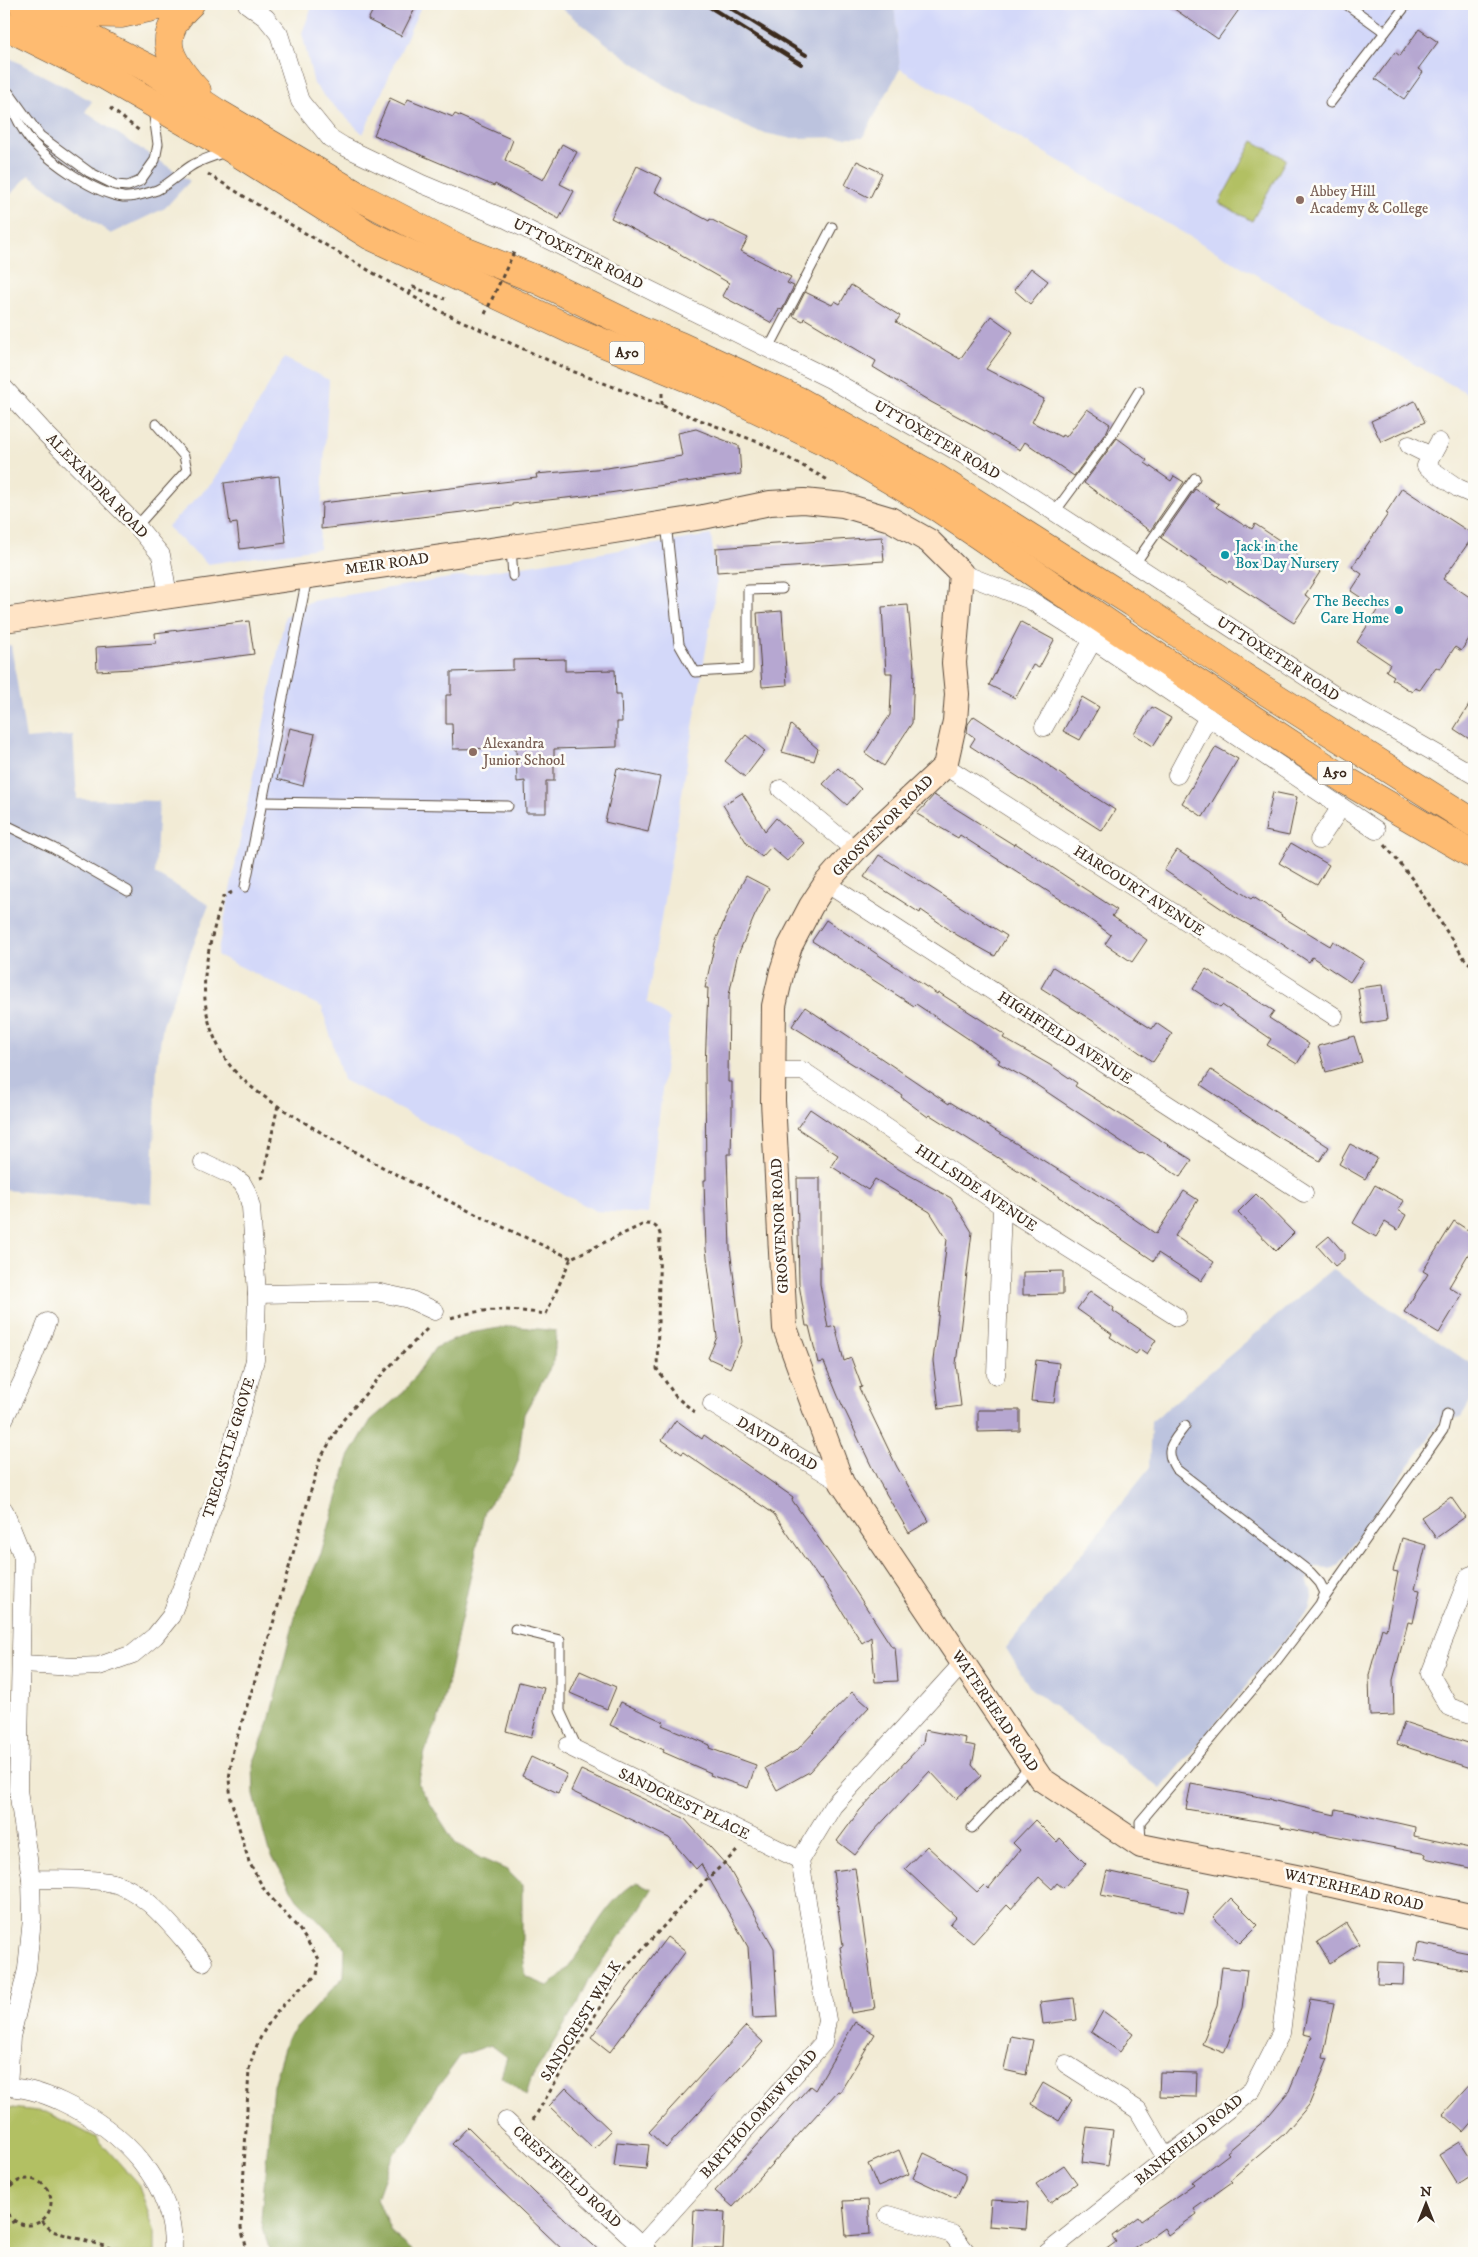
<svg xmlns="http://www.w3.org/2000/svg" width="1478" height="2257" viewBox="0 0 1478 2257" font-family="'IM FELL DW Pica',serif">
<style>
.built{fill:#d3d8f9}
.industrial{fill:#bcc3de}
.green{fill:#b2c063;stroke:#767540}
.forest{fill:#8da659;stroke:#64683c}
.building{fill:#b6a7d1}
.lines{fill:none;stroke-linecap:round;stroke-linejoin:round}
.lane-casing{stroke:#564739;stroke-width:11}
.street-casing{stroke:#564739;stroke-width:19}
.secondary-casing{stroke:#564739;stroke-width:26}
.highway-casing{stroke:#564739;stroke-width:29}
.path{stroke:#564739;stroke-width:3;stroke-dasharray:4 4;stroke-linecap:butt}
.lane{stroke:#fff;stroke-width:9}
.street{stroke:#fff;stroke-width:18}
.secondary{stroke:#ffe4c6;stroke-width:24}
.highway{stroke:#febb71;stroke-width:28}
.rail{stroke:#3b2a1e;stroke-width:4}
.path-bridge{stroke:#564739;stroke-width:3;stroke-dasharray:4 4;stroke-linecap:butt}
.education-dot{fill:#8d6e63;stroke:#fdfcf7;stroke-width:2}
.culture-dot{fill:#0f9aa8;stroke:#fdfcf7;stroke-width:2}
.labels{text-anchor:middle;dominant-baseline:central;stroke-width:5;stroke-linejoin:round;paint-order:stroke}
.shield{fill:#fdfcf7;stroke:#75695f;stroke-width:1}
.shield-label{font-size:14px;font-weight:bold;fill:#3b2a1e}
.education-label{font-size:15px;fill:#785e54;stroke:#fdfcf7;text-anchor:start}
.street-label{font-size:15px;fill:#3b2a1e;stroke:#fdfcf7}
.culture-label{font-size:15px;fill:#0d838f;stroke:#fdfcf7;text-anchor:start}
</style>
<rect width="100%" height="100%" fill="#fdfcf7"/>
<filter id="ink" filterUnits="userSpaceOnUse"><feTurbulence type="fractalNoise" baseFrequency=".02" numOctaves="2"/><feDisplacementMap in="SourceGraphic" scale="10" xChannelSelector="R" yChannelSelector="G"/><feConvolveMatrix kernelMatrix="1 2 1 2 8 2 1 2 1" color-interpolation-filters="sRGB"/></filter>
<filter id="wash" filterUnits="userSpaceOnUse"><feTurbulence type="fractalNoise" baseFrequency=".0096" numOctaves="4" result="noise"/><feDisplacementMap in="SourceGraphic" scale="20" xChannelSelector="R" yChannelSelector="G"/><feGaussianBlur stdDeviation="1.12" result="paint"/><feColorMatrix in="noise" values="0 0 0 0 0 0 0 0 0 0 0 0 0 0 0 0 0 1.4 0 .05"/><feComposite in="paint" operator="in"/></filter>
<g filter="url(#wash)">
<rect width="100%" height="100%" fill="#f2ebd5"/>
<g class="built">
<path d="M313,4H422L363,134L330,102L314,84L302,33Z"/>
<path d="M894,4H1474V397L1353,331L900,69Z"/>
<path d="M284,358L329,380L319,548L208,564L167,527L212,483Z"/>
<path d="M711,535L717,584L647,1002L670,1019L648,1214L596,1211L343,1080L322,1007L217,955L285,616L311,601Z"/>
</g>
<g class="industrial">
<path d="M556,4H894L900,69L863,137L788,138L755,131L669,88L607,44Z"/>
<path d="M4,55L92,101L85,112L190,181L165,208L111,234L29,175L4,201Z"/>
<path d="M11,645L26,739L73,735L77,799L159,801L155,874L209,905L163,1024L157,1065L152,1203L4,1190V646Z"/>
<path d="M1332,1269L1474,1366V1395L1461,1417L1441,1421L1338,1565L1329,1568L1315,1567L1310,1572L1307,1581L1313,1594L1309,1610L1161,1789L1030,1688L1006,1648L1149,1469L1151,1422Z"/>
</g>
<g class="green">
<path d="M1253,141L1286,159L1252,221L1219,203Z"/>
<path d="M4,2107L46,2112L97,2138L138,2184L155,2232V2253H4Z"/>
</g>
<path class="forest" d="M511,1326L556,1331L554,1361L524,1414L518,1461L513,1473L485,1510L441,1712L425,1752L418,1784L455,1843L480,1858L507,1870L522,1885V1947L526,1977L548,1986C555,1980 563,1974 568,1967C591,1938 605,1901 637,1882L652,1889L637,1913L589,1980L578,2003L531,2079L526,2096L501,2076L507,2057L491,2045L461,2055L427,2102L409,2140L393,2154L377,2198L391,2232L415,2253H270L261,2219L273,2085L287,2038L344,1976L345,1948L297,1899L268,1849L254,1795L253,1764L268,1725L297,1609L322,1551L349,1457L371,1420L404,1392L435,1348L470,1333Z"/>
<g id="blocks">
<g class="building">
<path d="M376,4H417L401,36L368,20Z"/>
<path d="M1167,4H1243L1218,39Z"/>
<path d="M1419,29L1438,42L1418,69L1423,72L1404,99L1375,79L1395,52L1400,56Z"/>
<path d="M390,98L405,105L408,99L453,117L455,114L513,140L505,160L543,180L562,144L577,152L560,184L574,191L559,219L495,184L494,186L374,135Z"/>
<path d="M857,161L882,173L870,198L845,185Z"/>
<path d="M637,166L662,178L655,192L709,221L710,219L748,238L741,251L791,277L787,283L794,286L782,310L779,309L772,323L722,296L729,283L680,255L681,254L611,218Z"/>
<path d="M1031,268L1048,281L1030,304L1014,290Z"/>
<path d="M851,285L900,316L896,322L960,359L991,316L1013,332L986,369L1044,399L1032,422L1061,437L1062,435L1066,437L1087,409L1110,424L1107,431L1074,476L1025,442L1020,450L931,402L873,367L876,361L804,318L803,321L793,316L805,292L832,305L835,301L840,304Z"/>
<path d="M1415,401L1425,422L1381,442L1371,421Z"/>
<path d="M696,429L739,446L741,474L602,494L512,504V506L321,529L322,503L537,478L536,474L607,468L682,456L678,433Z"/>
<path d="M1117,438L1147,460L1145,463L1171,481L1174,476L1184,482L1150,531L1084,483Z"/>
<path d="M279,476L286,543L240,549L237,523L230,524L224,483Z"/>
<path d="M1402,488L1474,535L1443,579L1474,600V631L1461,651L1455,647L1440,669L1436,667L1420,690L1415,688L1412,692L1392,679L1394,676L1386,671L1390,664L1357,642L1378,609L1351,591L1362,574L1352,567L1388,514L1386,513Z"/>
<path d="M1195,489L1219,504L1216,507L1245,526L1246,525L1252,529L1255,524L1285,544L1284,546L1320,572L1305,595L1310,599L1294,623L1229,581L1228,583L1161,538Z"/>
<path d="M882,537L884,561L717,572L716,548Z"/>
<path d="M908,605L914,669L912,723L884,766L865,753L890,715L892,673H886L882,607Z"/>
<path d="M782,611L787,685L762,687L757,613Z"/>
<path d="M249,621L254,654L149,668L97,671L96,647L156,643L155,633Z"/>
<path d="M1021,622L1054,640L1039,668L1033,665L1015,698L989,685Z"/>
<path d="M565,659V671L615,670L616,694H621L622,722H617V747L554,749V781H546V813H526L525,781L517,782L516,748L453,749L452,724H446V695H451V672L513,670V660Z"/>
<path d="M1082,697L1099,707L1080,740L1063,731Z"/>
<path d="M1474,697V742L1454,729Z"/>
<path d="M1152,707L1171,718L1153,746L1134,734Z"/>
<path d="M974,716L1038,758L1076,785L1115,810L1102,831L970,746L975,738L967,732L968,724Z"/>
<path d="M791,725L818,749L814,761L782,752Z"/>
<path d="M290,728L315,734L303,786L277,779Z"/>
<path d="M746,735L765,751L745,777L725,761Z"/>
<path d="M1216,747L1238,759L1203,817L1182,803Z"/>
<path d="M617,768L660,777L648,832L605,822Z"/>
<path d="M838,768L861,789L847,805L823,784Z"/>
<path d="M1273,792L1297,797L1289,836L1265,831Z"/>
<path d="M742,793L765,831L776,818L804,843L787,861L771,847L762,857L748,845L723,805Z"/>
<path d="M934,795L1014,845L1015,843L1117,910L1112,916L1147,940L1132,962L1105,944L1111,935L1077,910L960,835L958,838L917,814Z"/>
<path d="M1291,843L1329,865L1317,885L1279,863Z"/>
<path d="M1177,850L1251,899L1253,897L1282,915L1281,916L1330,946L1333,941L1364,961L1350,982L1312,957L1309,962L1279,942L1231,915L1164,870Z"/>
<path d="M879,855L1007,936L995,956L957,935L921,910L920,913L864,877Z"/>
<path d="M746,876L769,888L755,915L737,957L729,995L728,1082H732V1113L731,1154H727L730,1249L742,1342L730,1368L708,1358L717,1337L706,1249L704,1180H706L705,1069L708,988H705L715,943L729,909Z"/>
<path d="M826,920L937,994L938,992L1005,1035L1003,1038L1050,1065L1077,1083L1075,1086L1192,1160L1180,1177L1142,1152L1140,1154L1029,1080L998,1063L1000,1060L916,1004L914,1006L812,941Z"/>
<path d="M1053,967L1152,1029L1156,1023L1172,1034L1153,1062L1115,1035L1041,988Z"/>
<path d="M1206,969L1274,1011L1269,1018L1309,1044L1297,1064L1267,1045L1271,1039L1222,1005L1220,1007L1193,989Z"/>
<path d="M1382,985L1387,1020L1363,1024L1358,988Z"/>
<path d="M805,1007L949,1104L950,1102L1111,1203L1156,1234L1184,1191L1198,1200L1175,1236L1214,1262L1201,1281L1158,1253L1154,1261L1057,1195L930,1115L928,1117L901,1097L902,1095L792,1026Z"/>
<path d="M1354,1036L1362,1062L1326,1072L1318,1046Z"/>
<path d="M1211,1070L1329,1147L1320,1161L1277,1136L1201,1085Z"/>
<path d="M810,1109L900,1170L951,1198L972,1232L956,1364L961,1406L939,1409L933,1361L947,1239L930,1212L875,1179L868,1190L831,1166L838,1155L797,1128Z"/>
<path d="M1350,1144L1377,1158L1365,1179L1339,1164Z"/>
<path d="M797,1178H820V1284L828,1328L835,1326L844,1361L851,1358L862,1387L859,1388L897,1467L929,1521L909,1533L877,1478L838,1396L824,1362L818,1363L809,1326H806L799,1284Z"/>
<path d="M1375,1185L1404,1201L1398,1210L1406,1215L1398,1230L1385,1222L1376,1237L1353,1223Z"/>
<path d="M1256,1194L1294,1233L1276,1251L1238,1212Z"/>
<path d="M1454,1221L1474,1234V1256L1469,1253L1449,1287L1462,1295L1439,1333L1404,1312L1428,1274L1423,1271Z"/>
<path d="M1329,1236L1344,1253V1259L1335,1266L1317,1246Z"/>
<path d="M1063,1271V1294L1023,1295V1272Z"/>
<path d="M1090,1291L1114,1308L1113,1311L1156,1340L1147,1354L1140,1349L1136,1354L1110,1337L1112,1334L1077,1309Z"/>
<path d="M1036,1360L1059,1363L1054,1403L1031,1401Z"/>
<path d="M978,1410H1020V1431L978,1432Z"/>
<path d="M676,1420L702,1439L704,1435L793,1497L792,1500L845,1575L892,1647H895L898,1681L875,1682L871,1637L862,1643L822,1579L820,1580L774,1514L683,1452L682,1454L662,1440Z"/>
<path d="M1451,1497L1465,1517L1436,1538L1421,1517Z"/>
<path d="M1402,1538L1426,1545L1415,1589L1420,1590L1413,1623L1408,1622L1393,1680L1394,1715L1370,1716L1369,1675L1382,1628L1386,1630L1398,1572L1393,1571Z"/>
<path d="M580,1671L616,1687L607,1709L570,1693Z"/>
<path d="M519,1682L544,1688L531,1738L506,1731Z"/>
<path d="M852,1692L869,1707L809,1772L777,1790L765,1768L797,1750Z"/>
<path d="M621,1702L664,1722L662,1725L710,1745L709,1748L756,1765L748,1788L710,1775L711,1773L663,1752L664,1750L610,1725Z"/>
<path d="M1404,1722L1474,1745V1769L1397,1744Z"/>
<path d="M925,1730L966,1738L965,1744L976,1746L972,1765L981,1776L956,1799L930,1771L872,1833L855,1855L837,1841L860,1810L923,1743Z"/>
<path d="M531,1757L567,1774L558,1793L522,1776Z"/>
<path d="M581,1770L684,1818L728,1867L774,1948L778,2017L753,2018L748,1947L701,1864L696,1869L669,1838L571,1791Z"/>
<path d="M1191,1784L1271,1799V1800L1335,1815L1336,1809L1415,1827L1414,1836L1474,1849V1869L1425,1858L1426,1854L1314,1832V1834L1281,1827V1825L1186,1809Z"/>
<path d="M1035,1820L1057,1842L1060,1838L1086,1864L1063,1888L1057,1883L1052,1889L1039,1877L1011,1909L1007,1905L973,1943L950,1924L956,1917L905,1869L927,1846L977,1892L984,1885L988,1889L1020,1850L1013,1843Z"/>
<path d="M855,1868L875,2009L851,2013L840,1947L843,1946L833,1871Z"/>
<path d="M1107,1871L1189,1889L1184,1912L1101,1895Z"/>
<path d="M1231,1898L1258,1925L1240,1943L1213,1917Z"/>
<path d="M1346,1923L1359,1944L1330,1963L1317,1942Z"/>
<path d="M667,1937L686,1951L610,2052L591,2037Z"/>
<path d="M1418,1943L1474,1954V1971L1415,1960Z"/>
<path d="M1378,1962L1404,1963L1403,1985L1377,1984Z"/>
<path d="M1222,1967L1247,1970L1242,2008L1224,2053L1202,2044L1217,2006Z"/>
<path d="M1074,1998L1077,2020L1043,2024L1040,2002Z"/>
<path d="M1310,1999L1334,2003L1323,2058L1328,2059L1309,2105L1284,2134L1230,2180L1232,2182L1194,2209L1197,2214L1168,2235L1164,2228L1129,2253H1101L1116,2242L1112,2236L1138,2217L1141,2221L1194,2184L1192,2182L1229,2154L1227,2152L1265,2120L1289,2091L1312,2036L1303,2034Z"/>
<path d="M1103,2011L1133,2033L1120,2052L1091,2032Z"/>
<path d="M855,2022L875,2034L840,2092L838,2091L733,2207L715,2191L810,2086L815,2090Z"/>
<path d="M746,2026L763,2042L666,2148L649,2132Z"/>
<path d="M1011,2036L1033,2040L1026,2075L1004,2070Z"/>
<path d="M1160,2072L1197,2073L1196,2097L1159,2096Z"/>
<path d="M1474,2080V2119L1463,2132L1443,2114Z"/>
<path d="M1043,2083L1072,2100L1059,2121L1031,2104Z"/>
<path d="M566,2088L611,2131L594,2149L549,2106Z"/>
<path d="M468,2127L535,2193L602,2253H566L452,2144Z"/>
<path d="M1087,2127L1113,2130L1108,2166L1082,2162Z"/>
<path d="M617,2142L649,2145L646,2169L614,2166Z"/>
<path d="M1460,2142L1474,2164V2173L1457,2184L1439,2155Z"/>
<path d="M899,2150L909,2174L878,2187L868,2164Z"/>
<path d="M924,2153L965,2173V2179L956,2198L913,2178Z"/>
<path d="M1064,2165L1077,2183L1050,2203L1036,2184Z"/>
<path d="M868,2200L870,2234L846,2236L843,2201Z"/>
<path d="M991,2200L1028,2202L1026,2229L989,2226Z"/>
<path d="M694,2210L725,2212L723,2249L692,2248Z"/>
</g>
</g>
</g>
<g filter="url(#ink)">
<use href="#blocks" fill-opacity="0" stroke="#564739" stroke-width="1"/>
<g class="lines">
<defs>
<g id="lane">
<path d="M1346,4L1385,32"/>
<path d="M4,88C12,106 18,126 32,142C52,163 94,193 123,197C132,198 148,193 157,190C169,184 180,173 191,166C202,159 216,156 227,151"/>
<path d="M9,93L40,136L89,172L115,185L128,186L140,181L155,160L158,144L153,109"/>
<path d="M1330,103L1407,4"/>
<path d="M768,350L832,227"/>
<path d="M1054,513L1114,432L1139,391"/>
<path d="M666,523L679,644L695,672L748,669V590L782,589"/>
<path d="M137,526L187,470L184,456L156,424"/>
<path d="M511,548L513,576"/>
<path d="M1134,565L1195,478"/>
<path d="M263,802L508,806"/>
<path d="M4,824L53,848L128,891"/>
<path d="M245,887L307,578"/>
<path d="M1323,1600L1443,1430L1447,1414"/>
<path d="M515,1629L560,1640V1711L578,1750"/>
<path d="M972,1828L1031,1765"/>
<path d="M1141,1843L1140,1822L1274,1664L1320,1604L1325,1593L1320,1583L1310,1572L1176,1469C1163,1449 1173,1442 1185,1426"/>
</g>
<g id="street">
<path d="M247,4L266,18L279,34L300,101L330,138L343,146L422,184L506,219L830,379L992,471L1337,697L1474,775"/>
<path d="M4,388L45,433L137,526L161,555L168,595"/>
<path d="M1439,442L1426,466L1458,488L1474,495"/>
<path d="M1409,445L1431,456"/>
<path d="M961,573L1030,600L1093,640L1376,830"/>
<path d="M1044,727L1093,640"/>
<path d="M945,766L1334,1016"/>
<path d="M1177,775L1208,717"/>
<path d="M781,789L855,850"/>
<path d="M1319,840L1341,807"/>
<path d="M826,883L1304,1193"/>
<path d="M773,1071H803L1002,1206L1177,1317"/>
<path d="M257,1294L376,1292L409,1299L435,1311"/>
<path d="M996,1375L1002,1206"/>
<path d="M712,1404L842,1483"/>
<path d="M4,1419L27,1372L47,1322"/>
<path d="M4,1510L23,1557L18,1790L31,1879L32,1919L27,1969L11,2037L8,2087"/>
<path d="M1474,1574L1469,1576L1430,1674L1449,1707L1474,1715"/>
<path d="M22,1664L75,1667L99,1666L133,1654L155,1636L171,1616L222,1482L255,1360L257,1294L251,1207L247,1192L242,1183L233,1176L203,1162"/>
<path d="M568,1746L800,1860"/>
<path d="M31,1879C57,1880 83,1878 108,1882C147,1888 177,1934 203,1962"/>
<path d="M1066,2064L1138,2110L1166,2158"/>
<path d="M4,2087C24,2087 45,2094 62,2102C122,2130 176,2183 173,2253"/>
<path d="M506,2121L649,2253"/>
<path d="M888,2215L952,2234L967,2253"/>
<path d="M641,2246L823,2043L827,2020L800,1860L833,1806L963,1663"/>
<path d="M1047,2253L1252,2090L1281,2033L1301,1878"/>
</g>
<path id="secondary" d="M4,620L532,544L703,517L770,503L804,501L843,505L890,519L929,541L961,573L954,663L957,694L955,721L945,766L855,850L826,883L811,906L790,946L782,971L774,1006L773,1101L785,1328L842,1483L1041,1779L1141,1846L1301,1878L1474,1917"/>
<g id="highway">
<path d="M22,4L152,70L216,112L360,197L462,250L538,280L641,330L680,346L799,401L938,479L1133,603L1242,676L1474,823"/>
<path d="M190,4C154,37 169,60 197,91"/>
<path d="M50,8L74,13L121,14L167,4"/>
<path d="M4,25L104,75L232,149L369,235L572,330L724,393L828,443L940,509L1131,639L1347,781L1474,855"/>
</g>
</defs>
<use href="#lane" class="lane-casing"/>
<use href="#street" class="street-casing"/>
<use href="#secondary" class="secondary-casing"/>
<use href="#highway" class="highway-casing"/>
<g class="path">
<path d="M110,108L141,132"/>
<path d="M208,174L271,213L433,308L572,371L763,444L828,480"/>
<path d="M409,294L413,287L445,299"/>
<path d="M662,393V405"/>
<path d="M1385,845L1413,880L1466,961L1474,966"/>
<path d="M232,892L223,897C207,953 191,999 223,1055C240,1085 278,1106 307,1124C391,1175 481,1218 571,1258"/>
<path d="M260,1178L263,1177L278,1105"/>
<path d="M451,1318C486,1307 511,1309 546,1314L571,1258L644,1224C653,1224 657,1225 660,1234L657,1369L676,1397L695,1412"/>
<path d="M533,2120L619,1975L702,1884L738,1850"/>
<path d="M4,2177L12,2185"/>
<circle cx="28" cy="2202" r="23"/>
<path d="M42,2221L52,2231L128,2253"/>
<path d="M4,2226L15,2221"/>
<path d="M248,2253L241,2228L249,2069C260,2026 282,2002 317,1975L319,1959L299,1929L265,1891L249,1862L231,1800L229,1779L233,1750L272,1627L320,1459L343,1420L384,1372L427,1329"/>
</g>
<use href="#lane" class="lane"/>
<use href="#street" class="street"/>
<use href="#secondary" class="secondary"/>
<use href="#highway" class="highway"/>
<g class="rail">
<path d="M705,4L801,64"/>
<path d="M724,4L806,55"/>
</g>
<path class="path-bridge" d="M485,314L514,252"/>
</g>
</g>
<g class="education-dot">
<circle cx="1300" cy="200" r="5"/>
<circle cx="473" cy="752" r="5"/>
</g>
<g class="culture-dot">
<circle cx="1225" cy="555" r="5"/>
<circle cx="1399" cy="610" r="5"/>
</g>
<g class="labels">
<g class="shield">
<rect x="609.5" y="341.5" width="35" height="23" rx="4"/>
<rect x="1317.5" y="761.5" width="35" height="23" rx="4"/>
</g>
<g class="shield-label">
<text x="627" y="353">A50</text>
<text x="1335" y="773">A50</text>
</g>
<g class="education-label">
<text x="1310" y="191">Abbey Hill<tspan x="1310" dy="17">Academy &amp; College</tspan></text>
<text x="483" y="743">Alexandra<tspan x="483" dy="17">Junior School</tspan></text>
</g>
<g class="street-label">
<text transform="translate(578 254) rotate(26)">UTTOXETER ROAD</text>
<text transform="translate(937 440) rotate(30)">UTTOXETER ROAD</text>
<text transform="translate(97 486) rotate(46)">ALEXANDRA ROAD</text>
<text transform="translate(387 564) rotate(-8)">MEIR ROAD</text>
<text transform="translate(1278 659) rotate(33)">UTTOXETER ROAD</text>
<text transform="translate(883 826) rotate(-45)">GROSVENOR ROAD</text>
<text transform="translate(1139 891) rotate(33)">HARCOURT AVENUE</text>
<text transform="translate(1065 1038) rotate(33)">HIGHFIELD AVENUE</text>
<text transform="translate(976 1188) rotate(34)">HILLSIDE AVENUE</text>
<text transform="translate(780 1226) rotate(-93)">GROSVENOR ROAD</text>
<text transform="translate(777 1444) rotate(31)">DAVID ROAD</text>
<text transform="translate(229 1448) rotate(-73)">TRECASTLE GROVE</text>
<text transform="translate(995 1711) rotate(56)">WATERHEAD ROAD</text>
<text transform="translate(684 1804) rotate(26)">SANDCREST PLACE</text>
<text transform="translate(1354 1890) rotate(13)">WATERHEAD ROAD</text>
<text transform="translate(581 2021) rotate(-58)">SANDCREST WALK</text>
<text transform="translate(759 2114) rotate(-48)">BARTHOLOMEW ROAD</text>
<text transform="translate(1189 2140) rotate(-39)">BANKFIELD ROAD</text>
<text transform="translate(567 2177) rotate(43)">CRESTFIELD ROAD</text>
</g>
<g class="culture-label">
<text x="1235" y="546">Jack in the<tspan x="1235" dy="17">Box Day Nursery</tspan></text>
<text x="1389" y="601" text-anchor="end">The Beeches<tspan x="1389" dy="17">Care Home</tspan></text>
</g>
</g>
<rect width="1478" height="2257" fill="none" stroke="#fdfcf7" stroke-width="20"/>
<g transform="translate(1426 2204)" stroke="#fdfcf7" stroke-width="4" paint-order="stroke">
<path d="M0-4L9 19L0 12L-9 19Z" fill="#3b2a1e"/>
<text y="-8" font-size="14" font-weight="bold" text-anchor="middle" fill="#3b2a1e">N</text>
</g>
</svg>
